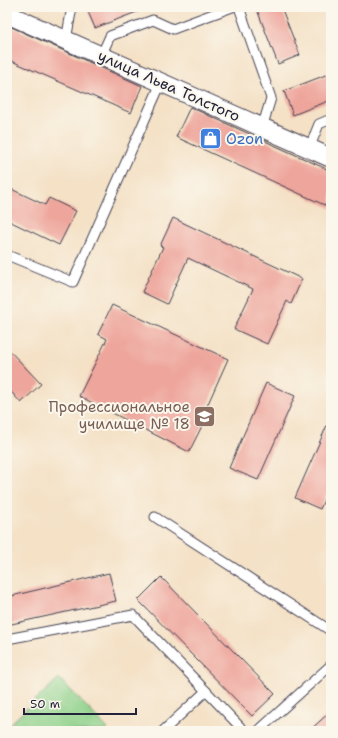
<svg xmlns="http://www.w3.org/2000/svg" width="338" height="738" viewBox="0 0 338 738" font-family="'Shantell Sans',sans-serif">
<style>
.garden{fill:#8dd089;stroke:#587962}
.building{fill:#eea59b}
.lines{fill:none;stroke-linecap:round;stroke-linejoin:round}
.service-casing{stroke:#423f50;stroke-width:11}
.minor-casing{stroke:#423f50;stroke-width:20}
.service{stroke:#fff;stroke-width:9}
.minor{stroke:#fff;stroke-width:18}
.labels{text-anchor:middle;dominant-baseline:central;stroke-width:4;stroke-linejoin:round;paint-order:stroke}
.street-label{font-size:15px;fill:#22223b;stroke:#fbf7ec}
.shop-label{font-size:15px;fill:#366cbe;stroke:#fbf7ec;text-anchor:start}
.education-label{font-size:15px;fill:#785e54;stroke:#fbf7ec;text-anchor:end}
</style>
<rect width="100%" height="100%" fill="#fbf7ec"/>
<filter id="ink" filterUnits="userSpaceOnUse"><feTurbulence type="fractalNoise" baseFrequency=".025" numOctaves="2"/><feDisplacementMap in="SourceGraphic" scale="8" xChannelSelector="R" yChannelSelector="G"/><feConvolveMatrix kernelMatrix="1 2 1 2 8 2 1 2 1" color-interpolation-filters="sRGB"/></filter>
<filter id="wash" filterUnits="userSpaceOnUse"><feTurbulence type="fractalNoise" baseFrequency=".012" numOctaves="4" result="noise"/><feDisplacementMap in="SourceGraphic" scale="16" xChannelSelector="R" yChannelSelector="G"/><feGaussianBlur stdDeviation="0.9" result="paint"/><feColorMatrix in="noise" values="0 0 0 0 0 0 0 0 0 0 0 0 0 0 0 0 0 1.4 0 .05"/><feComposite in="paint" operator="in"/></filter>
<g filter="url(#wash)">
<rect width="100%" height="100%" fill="#f4e1c6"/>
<path class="garden" d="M59,678L108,729L106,731H7V727Z"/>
<g id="blocks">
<g class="building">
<path d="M86,7H147V8L95,28Z"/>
<path d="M256,7H281L300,55L278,64Z"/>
<path d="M7,25L142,86L131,113L7,59Z"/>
<path d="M331,73V100L293,115L284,91Z"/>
<path d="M190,107L331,171V208L176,137Z"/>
<path d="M7,187L45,205L49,198L76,211L59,245L7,220Z"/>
<path d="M173,218L302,279L291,304L287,301L267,344L234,329L253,289L188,258L167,304L142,292L163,247L160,246Z"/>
<path d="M112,305L228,359L207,406L211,408L189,452L79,396L107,339L98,334Z"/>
<path d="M7,348L41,384L21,403L7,387Z"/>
<path d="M266,383L295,396L258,480L229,468Z"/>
<path d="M331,416V484L320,509L295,498Z"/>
<path d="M109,573L116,601L7,625V597Z"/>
<path d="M161,577L275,694L252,716L138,600Z"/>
<path d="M331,711V731H309Z"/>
</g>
</g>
</g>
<g filter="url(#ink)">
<use href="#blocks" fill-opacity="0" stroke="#423f50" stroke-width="1"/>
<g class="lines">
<defs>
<g id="service">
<path d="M239,7L271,98L262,128"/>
<path d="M66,40L72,7"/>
<path d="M101,56L110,36L153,20L173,29L232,7"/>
<path d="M309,149L319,124L331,119"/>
<path d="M7,255L73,282L161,83"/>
<path d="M155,517L331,631"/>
<path d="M7,639L133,615L206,691L163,731"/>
<path d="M206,691L244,731"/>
<path d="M258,731L331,665"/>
</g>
<path id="minor" d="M7,14L331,158"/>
</defs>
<use href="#service" class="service-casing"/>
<use href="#minor" class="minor-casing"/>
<use href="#service" class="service"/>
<use href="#minor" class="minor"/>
</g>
</g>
<defs>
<symbol id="shop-square" viewBox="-11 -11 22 22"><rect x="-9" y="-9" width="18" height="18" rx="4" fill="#3f7fe0" stroke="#fbf7ec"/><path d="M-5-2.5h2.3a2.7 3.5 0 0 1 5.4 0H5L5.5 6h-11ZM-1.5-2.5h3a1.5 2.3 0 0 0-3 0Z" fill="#fff"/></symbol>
<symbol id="university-square" viewBox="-11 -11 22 22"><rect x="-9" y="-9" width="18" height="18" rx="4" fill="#8d6e63" stroke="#fbf7ec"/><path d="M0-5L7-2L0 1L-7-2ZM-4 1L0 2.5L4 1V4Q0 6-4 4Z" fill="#fff"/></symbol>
</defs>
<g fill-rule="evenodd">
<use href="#shop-square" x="198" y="126" width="25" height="25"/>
<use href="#university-square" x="192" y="404" width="25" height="25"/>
</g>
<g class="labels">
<g class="street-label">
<text transform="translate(169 86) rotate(24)">улица Льва Толстого</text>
</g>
<g class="shop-label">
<text x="226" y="139">Ozon</text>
</g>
<g class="education-label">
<text x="190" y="407">Профессиональное<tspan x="190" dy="17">училище № 18</tspan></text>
</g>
</g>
<rect width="338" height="738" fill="none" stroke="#fbf7ec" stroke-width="24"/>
<path d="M24 708v6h112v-6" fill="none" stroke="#22223b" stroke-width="2"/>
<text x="30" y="708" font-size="12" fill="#22223b" stroke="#fbf7ec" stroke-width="3" paint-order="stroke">50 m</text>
</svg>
